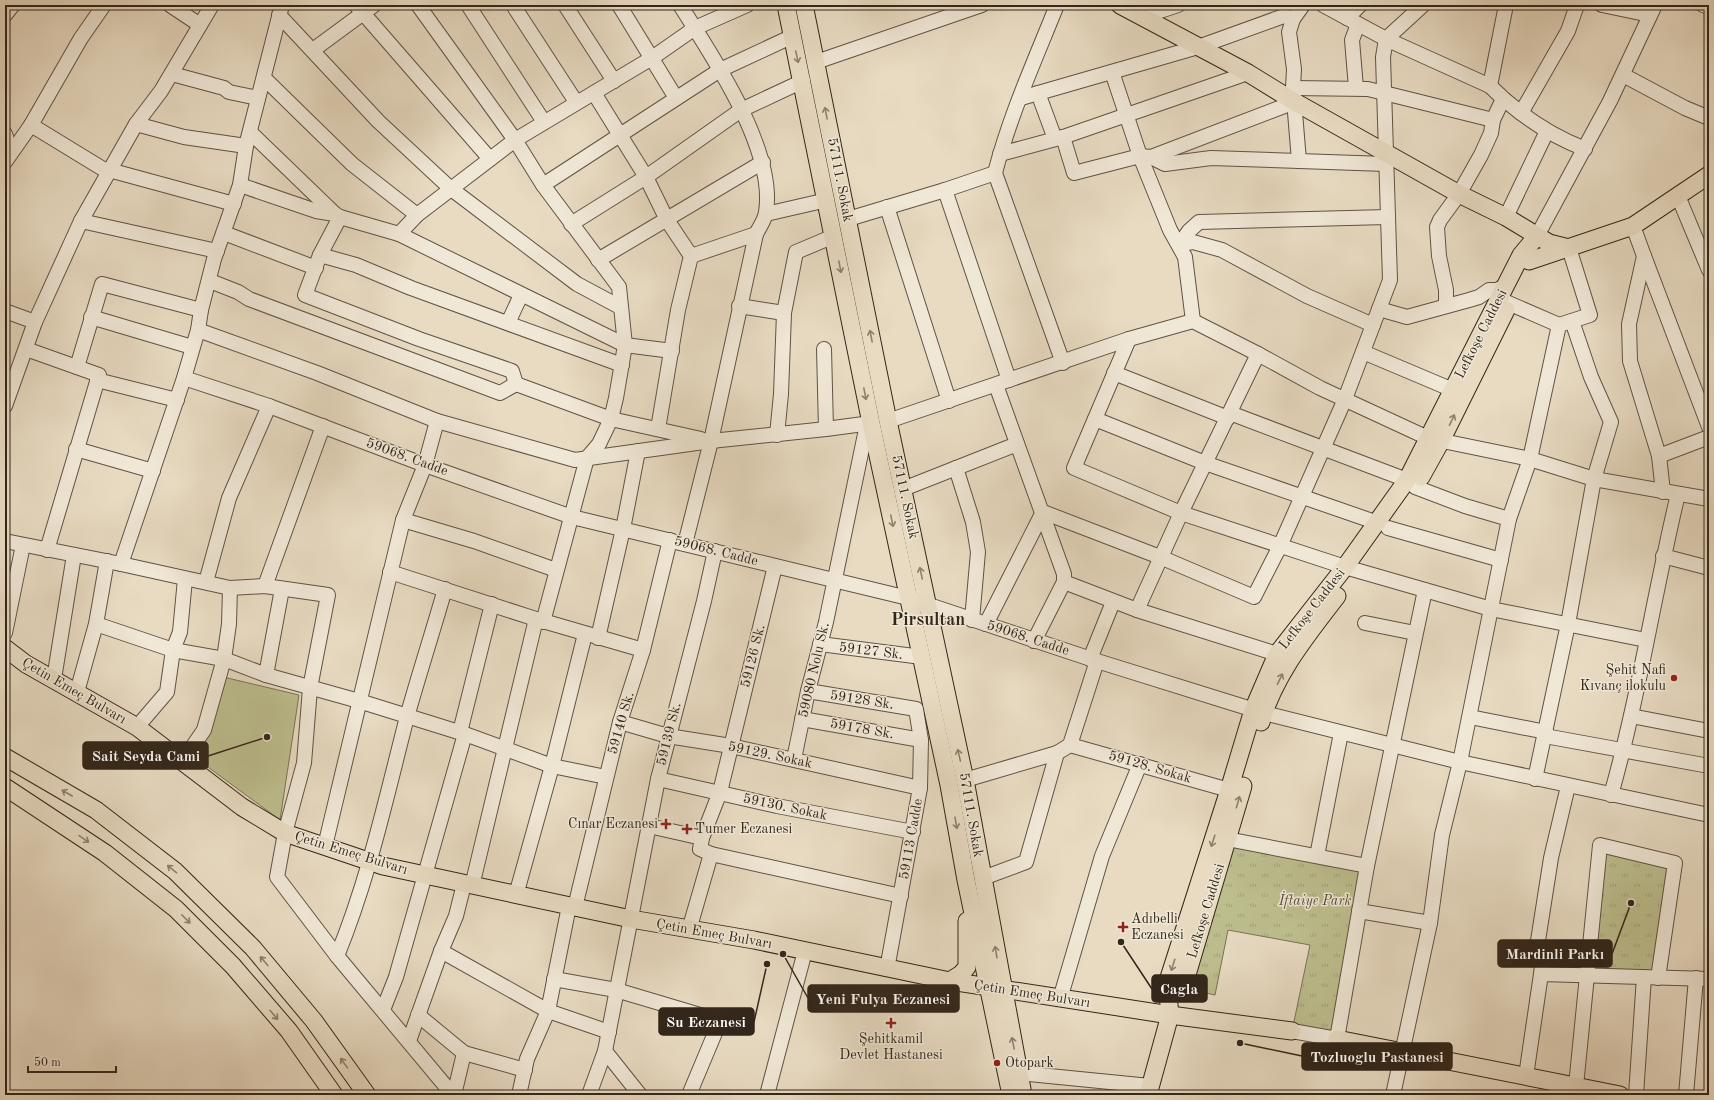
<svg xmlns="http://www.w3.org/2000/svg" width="1714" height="1100" viewBox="0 0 1714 1100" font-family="'Old Standard TT',serif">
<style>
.grass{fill:#bdbe8e;stroke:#787254}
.park{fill:url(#park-tufts);stroke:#787254}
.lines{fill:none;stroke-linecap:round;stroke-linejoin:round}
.minor-casing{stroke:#605344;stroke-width:16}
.major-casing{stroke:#32261a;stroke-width:19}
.minor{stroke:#f0e8d7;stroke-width:14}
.major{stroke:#e8dbc2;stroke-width:17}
.oneway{stroke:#8d806e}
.poi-dot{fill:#8f2418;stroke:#f0e8d7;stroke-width:1.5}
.labels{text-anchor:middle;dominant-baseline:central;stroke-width:3;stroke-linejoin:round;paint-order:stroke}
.street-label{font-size:14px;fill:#32261a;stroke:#f0e8d7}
.poi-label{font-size:14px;fill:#32261a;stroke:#f0e8d7;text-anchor:start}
.park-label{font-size:14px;font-style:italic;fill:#554c37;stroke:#f0e8d7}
.district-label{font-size:18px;font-weight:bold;fill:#32261a;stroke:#f0e8d7}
.leader{fill:none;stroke:#32261a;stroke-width:1.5}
.callout-dot{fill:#32261a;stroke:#f0e8d7;stroke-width:1.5}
.callout{fill:#32261a;stroke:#32261a;stroke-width:1.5}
.callout-label{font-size:15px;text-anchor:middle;font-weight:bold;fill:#fff}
</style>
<defs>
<pattern id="park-tufts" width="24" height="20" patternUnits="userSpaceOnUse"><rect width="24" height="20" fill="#bdbe8e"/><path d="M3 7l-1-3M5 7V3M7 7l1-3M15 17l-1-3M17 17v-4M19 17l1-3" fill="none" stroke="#a3a37a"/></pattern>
</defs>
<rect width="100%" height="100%" fill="#e8dbc2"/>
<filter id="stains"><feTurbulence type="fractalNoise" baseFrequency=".005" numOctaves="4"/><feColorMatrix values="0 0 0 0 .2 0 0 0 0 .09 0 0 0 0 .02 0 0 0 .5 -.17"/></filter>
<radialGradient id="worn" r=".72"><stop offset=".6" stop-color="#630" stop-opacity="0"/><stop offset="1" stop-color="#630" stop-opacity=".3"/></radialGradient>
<path class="grass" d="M219,676L299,695L280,820L197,759Z"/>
<g class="park">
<path d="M1227,839L1367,866L1337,1039L1292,1031L1310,945L1228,930L1215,995L1183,988Z"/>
<path d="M1600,845L1675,863L1658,978L1586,974Z"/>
</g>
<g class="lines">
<defs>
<g id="minor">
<path d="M170,5L200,25"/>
<path d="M356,5L490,159"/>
<path d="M418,5L515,140L543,185L619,287L625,345L616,398L611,419L599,444L587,458L543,622"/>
<path d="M468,5L544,122"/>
<path d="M513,5L576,102"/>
<path d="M565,5L614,81"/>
<path d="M619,5L676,98"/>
<path d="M680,5C713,57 776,150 766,212C765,220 759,228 756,234L711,441L685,544"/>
<path d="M1057,5C1035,60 1010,115 995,173L1063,363"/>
<path d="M1323,5L1386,39L1490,86C1517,113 1549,135 1585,149"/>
<path d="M1602,5L1650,15"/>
<path d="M1703,5L1709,7"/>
<path d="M5,15L13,5"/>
<path d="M279,15L378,121L450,188L577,284L620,307"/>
<path d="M1142,17L1178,5"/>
<path d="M1347,18L1360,5"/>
<path d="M1293,19L1289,32L1294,69L1293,88L1299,161"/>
<path d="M313,50L374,5"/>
<path d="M816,62L982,5"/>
<path d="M1112,72L1140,156L1170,230L1185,257L1193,321"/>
<path d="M172,74L224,88L229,92L258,98"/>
<path d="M1623,75L1685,108L1709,118"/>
<path d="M264,78L352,164L417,215"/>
<path d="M1490,86L1506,5"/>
<path d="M1293,88L1368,89L1493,120"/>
<path d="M1356,88L1352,40L1358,24"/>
<path d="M594,93L646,177L667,220L691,256L678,310L658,429"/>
<path d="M1038,93L1055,139"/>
<path d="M1021,98L1198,47L1284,16L1293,19L1303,5"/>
<path d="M1521,113L1568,31L1577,5"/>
<path d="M136,124L184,137L246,146"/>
<path d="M31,125L108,172"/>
<path d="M250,132L335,214"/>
<path d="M5,134L11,152"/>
<path d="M1063,137L1074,173L1140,156L1151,157L1165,164L1211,158L1386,164"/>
<path d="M1000,154L1063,137L1248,73"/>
<path d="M1151,157L1295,102"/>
<path d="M5,162L31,125L81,38L104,5"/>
<path d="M109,170L234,204"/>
<path d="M240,185L316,211L335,214L340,217L399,234L417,215L515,140L652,58L695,28L747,5"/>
<path d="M543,185L720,70L793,36"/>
<path d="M945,190L1009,380"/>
<path d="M1678,196L1709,270"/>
<path d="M887,207L949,401"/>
<path d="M766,214L827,200"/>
<path d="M340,217L320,255L305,295L419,339L512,371L516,384"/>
<path d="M1506,217L1547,131"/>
<path d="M848,219L945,190L995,173"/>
<path d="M81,221L217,251"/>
<path d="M571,224L646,177L741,110L803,81"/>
<path d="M1633,226L1644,256L1629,324L1630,361L1659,456L1663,492"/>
<path d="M224,233L316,268"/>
<path d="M399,234L625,345L672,351"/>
<path d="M1537,236L1610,101L1655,5"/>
<path d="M1179,245L1189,231L1199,222L1388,217"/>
<path d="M1179,245L1193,242L1222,250L1307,296L1373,325"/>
<path d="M320,255L356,265L411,288L622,365"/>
<path d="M691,256L756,234"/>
<path d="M1644,256L1709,427"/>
<path d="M598,260L763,162"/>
<path d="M210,281L238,292L249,299L500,393L516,384"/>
<path d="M1499,299L1559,325"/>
<path d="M739,306L784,313"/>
<path d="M1446,306V290L1439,256L1437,227L1440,220L1459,194L1481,155L1491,133L1493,120L1503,99"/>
<path d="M1379,309L1407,317L1469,300L1479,297L1489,290H1497L1506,285"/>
<path d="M5,311L35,322"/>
<path d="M91,317L192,347"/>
<path d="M508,323L521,295"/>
<path d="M198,330L317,373L437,421L575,460L711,441L826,429L871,423"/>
<path d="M1129,339L1074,468L1181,513L1345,567L1491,609L1646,640"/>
<path d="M26,349L99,375L47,550"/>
<path d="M824,349L826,429"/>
<path d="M1363,352L1453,390"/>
<path d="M77,367L102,284L201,310"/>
<path d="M1114,373L1228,418"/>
<path d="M184,378L269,406L425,465L572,517L908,598L1097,661L1264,713L1460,762L1709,815"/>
<path d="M97,380L177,400"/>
<path d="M516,384L611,419L701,439"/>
<path d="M996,385L1064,574V582L1034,641"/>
<path d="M5,406L35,322L81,221L136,124L161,91L212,5"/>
<path d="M1230,413L1407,480"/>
<path d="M1095,419L1205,463L1378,523"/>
<path d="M888,421L1129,339L1193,321L1258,354L1320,388L1428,438L1530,459L1594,479L1709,499"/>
<path d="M777,435L781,394L784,313L796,252L834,236"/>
<path d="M76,449L153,471"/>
<path d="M1659,456L1709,437"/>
<path d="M956,468L973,522L978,552L972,620"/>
<path d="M1415,487L1465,506L1509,519"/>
<path d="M903,489L1017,444"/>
<path d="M403,520L474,541L556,570"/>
<path d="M1388,528L1501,560"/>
<path d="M5,541L121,564L184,378L198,330L201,310L214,259L240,185L246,146L282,5"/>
<path d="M1663,556L1709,568"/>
<path d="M121,564L230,588L265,586L328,595L310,688L304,763L285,833L277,877L337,956L453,1095"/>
<path d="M775,566L720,792L702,838L700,849L711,854L901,896"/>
<path d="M390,572L536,619L643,650"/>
<path d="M206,582L229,498L269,406"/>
<path d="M1064,582L1137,610L1277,654"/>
<path d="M265,586L323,426"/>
<path d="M1137,610L1181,513L1258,354"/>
<path d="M1365,623L1415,633"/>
<path d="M96,624L173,650L224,659L266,675L359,701L465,734L552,766L606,777"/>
<path d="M986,624L1043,512L1160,557L1254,597L1280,546L1345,399L1390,280L1383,57L1386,39L1423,5"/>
<path d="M5,633L23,545"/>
<path d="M598,638L623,529L638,451"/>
<path d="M820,644L922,657"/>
<path d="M1090,659L1113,602"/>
<path d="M266,675L282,589"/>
<path d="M54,679L74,555"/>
<path d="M808,691L916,709L921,740L920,788L887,969"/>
<path d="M77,692L96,624L107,561"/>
<path d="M1631,716L1709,731"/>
<path d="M1470,717L1546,732"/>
<path d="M802,719L921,740"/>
<path d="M620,722L668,736L731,746L920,788"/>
<path d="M137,727L167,692L173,650L180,632L185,579"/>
<path d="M460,732L492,604"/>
<path d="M1545,736L1709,766"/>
<path d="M1070,745L1229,790"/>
<path d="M794,759L808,691L826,622L865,434L871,423"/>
<path d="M182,762L204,730L224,659L229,624L230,588"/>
<path d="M658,779L777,806L913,832"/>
<path d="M1535,779L1568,624L1594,479L1611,422L1591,377L1572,321"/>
<path d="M965,780L1057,753"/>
<path d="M1568,786L1551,858L1537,947L1544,948L1541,974L1709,979"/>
<path d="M1611,795C1639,696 1654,594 1678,494"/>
<path d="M649,826L702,838"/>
<path d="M1227,839L1367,866"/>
<path d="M325,846L403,520L425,465L437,421"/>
<path d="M1317,856L1341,733"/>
<path d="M983,878L1026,862L1057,753L1070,745L1097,661"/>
<path d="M472,886L536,619"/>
<path d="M516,895L552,766L585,634"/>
<path d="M575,907L620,722L643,650L670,540"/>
<path d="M1359,911L1430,923"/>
<path d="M689,930L711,854"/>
<path d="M441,951L548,1011L609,1032"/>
<path d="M337,956C369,878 386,798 407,717C419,674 433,631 445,589"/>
<path d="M554,979L616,990L720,1021L689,1095"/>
<path d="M1060,999L1102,856L1140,764"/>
<path d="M383,1010L396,977L465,734"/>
<path d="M418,1015L464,1053"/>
<path d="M1292,1031L1337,1039L1367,866L1425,590"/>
<path d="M409,1041L441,951L456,916L464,884"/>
<path d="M605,1051L640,1095"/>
<path d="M1019,1073L1150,1086"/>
<path d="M1526,1076L1541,974"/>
<path d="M1576,1086L1600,845L1675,863L1658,978"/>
<path d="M454,1095L464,1053L525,1070"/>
<path d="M519,1095L527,1059L548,1011L569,906"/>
<path d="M589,1095L605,1051L658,779L704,601L715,551"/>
<path d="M767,1095L805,951"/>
<path d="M1393,1095L1430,923L1442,835L1460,762L1509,519L1530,459L1559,325L1590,315L1569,248"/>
<path d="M1636,1095L1644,977"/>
<path d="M1686,1095L1696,978"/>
</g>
<g id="major">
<path d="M786,5L871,423L949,785L966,880L1011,1095"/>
<path d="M804,5L888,421L965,780L1022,1089"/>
<path d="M1120,5L1248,73L1295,102L1459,194L1506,217L1549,243L1569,248"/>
<path d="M1529,261L1633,226L1709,175"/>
<path d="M1421,477L1441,441L1506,310"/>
<path d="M5,648L26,664L137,727L242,807L285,833L383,866L631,919L754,940L950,981L1170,1015L1292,1031"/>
<path d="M1261,722C1275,674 1307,635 1337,596"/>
<path d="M5,757L96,810L175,871L253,948L314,1021L367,1095"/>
<path d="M5,787L105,853L176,909L233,966L289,1031L334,1095"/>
<path d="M950,981L961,974L967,967V921"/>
<path d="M1183,988L1243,786"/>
<path d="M1337,1039L1620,1095"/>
<path d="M1148,1095L1170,1015L1167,984L1229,790L1253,710L1277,654L1345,567L1407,480L1521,255L1537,236"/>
</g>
</defs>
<use href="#minor" class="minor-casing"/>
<use href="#major" class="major-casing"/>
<use href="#minor" class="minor"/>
<use href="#major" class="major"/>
</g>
<defs><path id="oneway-shaft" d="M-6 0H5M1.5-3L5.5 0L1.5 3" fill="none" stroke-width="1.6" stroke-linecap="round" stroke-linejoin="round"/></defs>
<g class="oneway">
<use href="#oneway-shaft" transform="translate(797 57) rotate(78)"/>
<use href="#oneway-shaft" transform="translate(826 113) rotate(-101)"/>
<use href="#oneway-shaft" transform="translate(840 267) rotate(79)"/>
<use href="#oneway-shaft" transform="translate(871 336) rotate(-101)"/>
<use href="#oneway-shaft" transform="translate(865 394) rotate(79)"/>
<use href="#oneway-shaft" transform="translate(1452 420) rotate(-64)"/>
<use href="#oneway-shaft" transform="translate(892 521) rotate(78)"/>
<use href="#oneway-shaft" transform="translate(921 573) rotate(-102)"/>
<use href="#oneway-shaft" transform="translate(1280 679) rotate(-64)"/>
<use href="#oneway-shaft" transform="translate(959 755) rotate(-103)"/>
<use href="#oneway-shaft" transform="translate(67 793) rotate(-150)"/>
<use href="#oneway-shaft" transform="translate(1238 802) rotate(-74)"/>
<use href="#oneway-shaft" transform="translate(956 823) rotate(80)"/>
<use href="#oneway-shaft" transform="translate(84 839) rotate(34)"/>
<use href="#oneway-shaft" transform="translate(1213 841) rotate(108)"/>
<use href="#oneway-shaft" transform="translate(172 869) rotate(-141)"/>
<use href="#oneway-shaft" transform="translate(186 919) rotate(45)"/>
<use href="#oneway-shaft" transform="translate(996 952) rotate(-100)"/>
<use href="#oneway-shaft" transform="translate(264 961) rotate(-130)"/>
<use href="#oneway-shaft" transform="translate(1173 965) rotate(108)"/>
<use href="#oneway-shaft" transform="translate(274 1015) rotate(49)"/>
<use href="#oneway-shaft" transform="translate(1013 1043) rotate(-101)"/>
<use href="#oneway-shaft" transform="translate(344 1063) rotate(-126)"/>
</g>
<g class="poi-dot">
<circle cx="1674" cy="678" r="4"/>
<path d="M664 818h4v4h4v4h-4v4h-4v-4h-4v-4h4z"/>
<path d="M685 823h4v4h4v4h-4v4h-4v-4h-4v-4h4z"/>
<path d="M1121 921h4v4h4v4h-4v4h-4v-4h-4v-4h4z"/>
<path d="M889 1017h4v4h4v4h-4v4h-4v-4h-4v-4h4z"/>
<circle cx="997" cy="1063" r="4"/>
</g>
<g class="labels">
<g class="street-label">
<text transform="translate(840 180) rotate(79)">57111. Sokak</text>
<text transform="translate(1481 334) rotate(-63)">Lefkoşe Caddesi</text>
<text transform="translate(407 457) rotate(20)">59068. Cadde</text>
<text transform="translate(905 497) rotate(78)">57111. Sokak</text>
<text transform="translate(716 551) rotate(14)">59068. Cadde</text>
<text transform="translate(1312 609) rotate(-52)">Lefkoşe Caddesi</text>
<text transform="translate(1028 638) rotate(18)">59068. Cadde</text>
<text transform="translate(871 651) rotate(7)">59127 Sk.</text>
<text transform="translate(753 656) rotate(-76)">59126 Sk.</text>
<text transform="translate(814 670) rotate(-77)">59080 Nolu Sk.</text>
<text transform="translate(74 691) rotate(30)">Çetin Emeç Bulvarı</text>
<text transform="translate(862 700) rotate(9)">59128 Sk.</text>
<text transform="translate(621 723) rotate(-74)">59140 Sk.</text>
<text transform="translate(862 729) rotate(10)">59178 Sk.</text>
<text transform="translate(669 734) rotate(-76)">59139 Sk.</text>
<text transform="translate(770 755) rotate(12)">59129. Sokak</text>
<text transform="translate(1150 767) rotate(16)">59128. Sokak</text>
<text transform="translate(785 807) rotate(12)">59130. Sokak</text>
<text transform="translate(971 815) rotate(80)">57111. Sokak</text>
<text transform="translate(911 839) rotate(-80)">59113 Cadde</text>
<text transform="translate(351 853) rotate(17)">Çetin Emeç Bulvarı</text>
<text transform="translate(1206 911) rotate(-73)">Lefkoşe Caddesi</text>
<text transform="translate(714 934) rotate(10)">Çetin Emeç Bulvarı</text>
<text transform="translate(1032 994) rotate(9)">Çetin Emeç Bulvarı</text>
</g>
<g class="poi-label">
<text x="1666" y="670" text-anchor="end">Şehit Nafi<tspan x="1666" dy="16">Kıvanç ilokulu</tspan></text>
<text x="658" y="824" text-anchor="end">Cınar Eczanesi</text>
<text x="695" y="829">Tumer Eczanesi</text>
<text x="1131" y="919">Adıbelli<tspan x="1131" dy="16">Eczanesi</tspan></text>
<text x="891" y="1039" text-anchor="middle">Şehitkamil<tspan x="891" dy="16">Devlet Hastanesi</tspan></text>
<text x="1005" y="1063">Otopark</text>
</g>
<g class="park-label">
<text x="1315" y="901">İftaiye Park</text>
</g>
<g class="district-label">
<text x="928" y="620">Pirsultan</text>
</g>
</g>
<path class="leader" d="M267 737L208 756M1631 903L1612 954M1121 942L1152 989M783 954L808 998M767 964L754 1022M1240 1043L1302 1056"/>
<g class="callout-dot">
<circle cx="267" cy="737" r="4"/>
<circle cx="1631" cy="903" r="4"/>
<circle cx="1121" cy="942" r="4"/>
<circle cx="783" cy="954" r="4"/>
<circle cx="767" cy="964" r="4"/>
<circle cx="1240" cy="1043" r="4"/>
</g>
<g class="callout">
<rect x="83" y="742" width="125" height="27" rx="4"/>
<rect x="1498" y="940" width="114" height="27" rx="4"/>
<rect x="1152" y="975" width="55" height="27" rx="4"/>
<rect x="808" y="985" width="151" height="27" rx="4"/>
<rect x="659" y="1008" width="95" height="27" rx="4"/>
<rect x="1302" y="1043" width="150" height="27" rx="4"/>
</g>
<g class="callout-label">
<text x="146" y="761">Sait Seyda Cami</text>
<text x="1555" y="959">Mardinli Parkı</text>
<text x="1179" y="994">Cagla</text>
<text x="883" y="1004">Yeni Fulya Eczanesi</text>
<text x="706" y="1027">Su Eczanesi</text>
<text x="1377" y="1062">Tozluoglu Pastanesi</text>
</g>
<rect width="1714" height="1100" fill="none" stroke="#e8dbc2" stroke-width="20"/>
<rect x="6" y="6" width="1702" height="1088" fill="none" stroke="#32261a" stroke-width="2"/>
<rect x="10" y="10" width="1694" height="1080" fill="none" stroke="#32261a"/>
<path d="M28 1066v6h88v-6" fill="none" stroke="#32261a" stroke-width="2"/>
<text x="34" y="1066" font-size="12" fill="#32261a" stroke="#f0e8d7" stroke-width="3" paint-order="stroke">50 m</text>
<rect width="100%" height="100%" filter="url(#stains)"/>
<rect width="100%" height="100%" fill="url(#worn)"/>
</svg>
